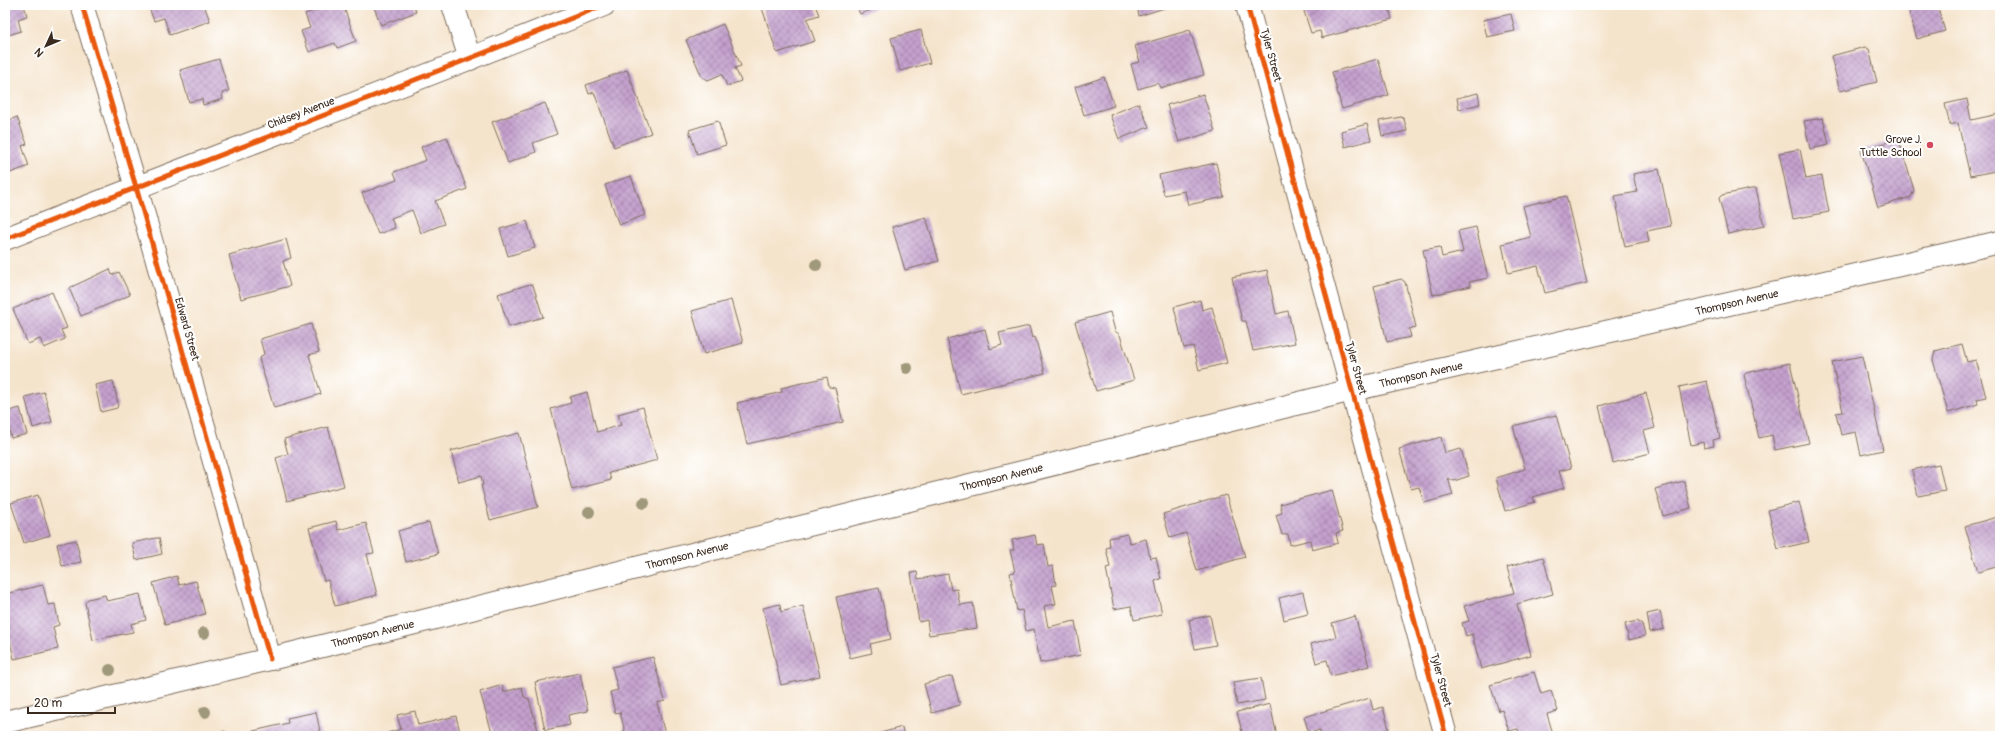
<svg xmlns="http://www.w3.org/2000/svg" width="2005" height="741" viewBox="0 0 2005 741" font-family="Pangolin,sans-serif">
<style>
.building{fill:url(#building-cross-hatch)}
.lines{fill:none;stroke-linecap:round;stroke-linejoin:round}
.minor-casing{stroke:#7c6b5b;stroke-width:24}
.major-casing{stroke:#7c6b5b;stroke-width:24}
.minor{stroke:#fff;stroke-width:22}
.major{stroke:#fff;stroke-width:22}
.cycleway-casing{stroke:#fff;stroke-width:8}
.cycleway{stroke:#e8590c;stroke-width:5}
.tree{fill:#9f987a}
.poi-dot{fill:#d1495b;stroke:#fff;stroke-width:1.5}
.labels{text-anchor:middle;dominant-baseline:central;stroke-width:4;stroke-linejoin:round;paint-order:stroke}
.street-label{font-size:11px;fill:#3b2a1e;stroke:#fff}
.poi-label{font-size:11px;fill:#3b2a1e;stroke:#fff;text-anchor:end}
</style>
<defs>
<pattern id="building-cross-hatch" width="8" height="8" patternUnits="userSpaceOnUse"><rect width="8" height="8" fill="#c4a1ce"/><path d="M0 0l8 8M0 8l8-8" fill="none" stroke="#a083a7"/></pattern>
</defs>
<rect width="100%" height="100%" fill="#fff"/>
<filter id="ink" filterUnits="userSpaceOnUse"><feTurbulence type="fractalNoise" baseFrequency=".025" numOctaves="2"/><feDisplacementMap in="SourceGraphic" scale="8" xChannelSelector="R" yChannelSelector="G"/><feConvolveMatrix kernelMatrix="1 2 1 2 8 2 1 2 1" color-interpolation-filters="sRGB"/></filter>
<filter id="wash" filterUnits="userSpaceOnUse"><feTurbulence type="fractalNoise" baseFrequency=".012" numOctaves="4" result="noise"/><feDisplacementMap in="SourceGraphic" scale="16" xChannelSelector="R" yChannelSelector="G"/><feGaussianBlur stdDeviation="0.9" result="paint"/><feColorMatrix in="noise" values="0 0 0 0 0 0 0 0 0 0 0 0 0 0 0 0 0 1.4 0 .05"/><feComposite in="paint" operator="in"/></filter>
<g filter="url(#wash)">
<rect width="100%" height="100%" fill="#f5e4cc"/>
<g id="blocks">
<g class="building">
<path d="M5,5H24L27,16L18,19L21,31L5,36Z"/>
<path d="M148,5H204L210,21L170,35L164,18L154,21Z"/>
<path d="M330,5H343L356,41L337,48L335,43L309,52L301,31L310,28L305,14Z"/>
<path d="M373,5H414L416,12L381,25Z"/>
<path d="M761,5H815L819,15L807,19L815,41L777,53Z"/>
<path d="M856,5H884L860,14Z"/>
<path d="M1128,5H1174L1139,16L1137,6L1129,9Z"/>
<path d="M1302,5H1388L1392,19L1322,38L1320,31L1311,33Z"/>
<path d="M1907,5H1937L1945,31L1917,39Z"/>
<path d="M1511,14L1515,31L1487,37L1483,20Z"/>
<path d="M723,24L741,66L735,68L741,81L727,86L722,74L708,80L702,77L686,40Z"/>
<path d="M921,30L930,63L900,71L891,38Z"/>
<path d="M1190,30L1204,75L1160,88L1158,83L1138,89L1131,64L1140,62L1135,46Z"/>
<path d="M1865,47L1869,49L1877,82L1840,91L1831,56Z"/>
<path d="M219,59L229,91L222,93L223,99L203,105L202,99L189,102L180,70Z"/>
<path d="M1378,59L1389,95L1342,109L1332,72Z"/>
<path d="M627,70L651,133L614,147L594,92L589,94L586,85Z"/>
<path d="M1104,77L1114,106L1084,115L1075,87Z"/>
<path d="M1478,93L1480,104L1459,109L1457,98Z"/>
<path d="M1203,94L1215,131L1179,142L1167,105Z"/>
<path d="M1967,99L1971,120L1999,114L2000,170L1970,176L1958,123L1950,125L1945,104Z"/>
<path d="M545,103L557,134L533,143L536,152L508,163L492,122Z"/>
<path d="M1139,103L1149,127L1119,139L1110,115Z"/>
<path d="M17,117L27,144L22,146L29,166L5,175V122Z"/>
<path d="M1401,117L1404,119L1407,131L1382,136L1379,121Z"/>
<path d="M1823,118L1829,145L1810,149L1804,121Z"/>
<path d="M718,121L726,145L697,154L689,130Z"/>
<path d="M1367,124L1371,140L1345,147L1341,131Z"/>
<path d="M447,137L467,189L435,201L444,224L421,233L412,210L391,218L395,228L378,234L362,193L397,180L394,172L426,160L421,147Z"/>
<path d="M1895,140L1900,144L1914,190L1911,197L1878,207L1861,150Z"/>
<path d="M1800,149L1806,179L1822,176L1829,212L1793,219L1779,153Z"/>
<path d="M1216,163L1224,197L1188,205L1185,191L1164,195L1159,175Z"/>
<path d="M1659,169L1671,226L1647,231L1649,242L1625,247L1615,196L1637,192L1633,174Z"/>
<path d="M631,176L645,215L619,225L605,185Z"/>
<path d="M1756,188L1764,226L1728,234L1719,198L1722,195Z"/>
<path d="M1566,196L1587,283L1545,293L1538,266L1508,273L1502,244L1531,237L1523,206Z"/>
<path d="M926,217L939,261L905,270L892,227Z"/>
<path d="M527,221L535,248L508,256L500,229Z"/>
<path d="M1476,227L1488,278L1469,282L1471,286L1433,295L1423,250L1440,247L1442,257L1463,252L1458,231Z"/>
<path d="M286,239L291,258L283,261L290,286L241,299L229,255Z"/>
<path d="M110,269L112,275L119,272L130,295L81,316L69,288Z"/>
<path d="M1267,270L1276,314L1288,311L1295,343L1253,351L1246,321H1242L1232,277Z"/>
<path d="M1401,279L1405,282L1416,327L1409,329L1411,337L1387,342L1374,286Z"/>
<path d="M530,284L533,285L543,317L509,327L498,294Z"/>
<path d="M52,292L67,328L61,330L65,339L44,348L40,339L28,344L13,309Z"/>
<path d="M731,300L743,343L704,354L692,311Z"/>
<path d="M1200,300L1202,310L1212,307L1227,363L1199,370L1193,346L1184,348L1174,307Z"/>
<path d="M1110,312L1115,331L1120,335L1134,380L1096,391L1075,322Z"/>
<path d="M311,324L319,352L309,355L321,394L274,408L259,359L264,354L260,339Z"/>
<path d="M1029,326L1032,338L1035,337L1045,373L961,394L947,339L985,329L990,349L1002,345L999,333Z"/>
<path d="M1962,344L1967,362L1976,360L1986,397L1977,399L1978,404L1948,413L1933,360L1935,351Z"/>
<path d="M1862,356L1883,450L1861,455L1856,432L1841,435L1836,413L1843,412L1832,362Z"/>
<path d="M1790,363L1809,443L1775,450L1772,435L1759,438L1744,375L1746,373Z"/>
<path d="M827,377L829,387L835,388L843,422L747,444L737,403L782,392L781,388Z"/>
<path d="M113,381L118,404L117,408L101,412L95,385Z"/>
<path d="M1707,381L1720,438L1713,440L1714,446L1704,448L1703,442L1691,445L1679,387Z"/>
<path d="M44,392L52,422L33,428L25,397Z"/>
<path d="M587,392L597,432L621,425L618,414L643,407L657,460L609,473L611,480L572,490L551,409L571,403L570,397Z"/>
<path d="M1646,393L1655,428L1644,431L1650,453L1613,463L1599,406Z"/>
<path d="M20,408L27,434L11,438L5,412Z"/>
<path d="M1556,415L1571,468L1559,471L1564,488L1533,497L1535,502L1505,511L1496,478L1525,469L1513,426Z"/>
<path d="M328,427L344,486L287,501L276,458L288,454L284,439Z"/>
<path d="M519,433L538,507L490,520L481,485H483L481,476L459,482L451,451Z"/>
<path d="M1441,437L1445,453L1461,449L1469,476L1454,481L1448,478L1453,495L1424,503L1419,487L1411,489L1399,449Z"/>
<path d="M1939,464L1945,491L1918,496L1912,470Z"/>
<path d="M1684,481L1691,508L1663,516L1655,489Z"/>
<path d="M1332,490L1343,531L1336,533L1338,543L1312,550L1310,540L1290,545L1288,534L1282,535L1276,515L1282,513L1280,504Z"/>
<path d="M38,495L50,535L24,543L11,503Z"/>
<path d="M1226,495L1245,557L1197,571L1186,533L1170,538L1163,514Z"/>
<path d="M1799,502L1809,542L1778,549L1768,510Z"/>
<path d="M1997,517L2000,527V566L1978,572L1965,526Z"/>
<path d="M336,521L338,530L366,523L374,553L367,554L377,595L335,606L328,580L324,581L309,528Z"/>
<path d="M429,522L438,554L406,562L398,531Z"/>
<path d="M1127,534L1130,543L1146,539L1150,558L1156,557L1161,579L1155,581L1162,614L1134,620L1131,606L1114,609L1106,568L1110,567L1106,548L1110,547L1109,538Z"/>
<path d="M1035,535L1037,545L1044,544L1048,567L1053,566L1056,585L1052,586L1056,604L1044,606L1048,627L1075,621L1081,655L1040,663L1034,629L1026,631L1022,610L1017,611L1010,573L1015,572L1010,550H1014L1012,540Z"/>
<path d="M156,538H159L162,554L136,560L132,543Z"/>
<path d="M76,540L81,562L62,566L57,544Z"/>
<path d="M1543,557L1553,594L1517,604L1531,655L1481,669L1472,634L1466,636L1462,623L1469,621L1464,606L1514,593L1507,567Z"/>
<path d="M917,572L918,579L948,574L951,590L957,589L960,605L973,603L977,628L929,635L927,620L919,622L911,573Z"/>
<path d="M177,576L179,585L196,581L205,614L165,625L153,583Z"/>
<path d="M43,585L48,605L55,604L59,625L53,627L58,649L14,659L5,619V594Z"/>
<path d="M879,588L891,639L870,644L872,653L850,658L836,597Z"/>
<path d="M1303,592L1308,614L1284,620L1279,598Z"/>
<path d="M140,594L146,620L131,624L133,632L93,640L85,603L88,599L105,595L107,601Z"/>
<path d="M780,604L781,612L803,606L820,676L781,685L763,608Z"/>
<path d="M1660,611L1664,629L1650,632L1647,614Z"/>
<path d="M1210,615L1216,645L1195,649L1189,620Z"/>
<path d="M1355,616L1369,666L1331,676L1327,660L1316,663L1311,644L1336,637L1332,623Z"/>
<path d="M1637,621L1642,624L1645,636L1629,640L1625,624Z"/>
<path d="M653,657L665,701L657,703L665,734L659,736H622L621,733L625,732L620,712L615,713L610,692L618,690L612,667Z"/>
<path d="M1534,672L1541,694L1551,691L1558,711L1547,714L1553,734L1546,736H1520L1518,729L1509,731L1502,710L1499,711L1490,685Z"/>
<path d="M580,673L588,711L568,715L570,725L545,730L535,682Z"/>
<path d="M952,676L960,705L932,713L924,684Z"/>
<path d="M1261,678L1265,700L1237,705L1233,682Z"/>
<path d="M502,685L504,692L522,687L524,697L529,699L539,734L536,736H493L480,692Z"/>
<path d="M1370,698L1373,710L1383,707L1389,729L1366,736H1321L1320,730L1309,733L1304,717Z"/>
<path d="M1270,704L1277,736H1243L1237,712Z"/>
<path d="M415,711L418,725L456,716L461,736H376L401,729L397,715Z"/>
<path d="M316,712L321,736H250L249,732L288,723L287,718Z"/>
<path d="M902,727L904,736H870Z"/>
<path d="M225,731L226,736H210Z"/>
</g>
</g>
</g>
<g filter="url(#ink)">
<use href="#blocks" fill-opacity="0" stroke="#7c6b5b" stroke-width="1"/>
<g class="lines">
<defs>
<g id="minor">
<path d="M82,5L136,187L270,659"/>
<path d="M453,5L470,59"/>
<path d="M1247,5L1446,736"/>
<path d="M5,239C204,160 405,86 604,5"/>
</g>
<g id="major">
<path id="s1" d="M5,722L270,659L1352,390L2000,242"/>
</g>
</defs>
<use href="#minor" class="minor-casing"/>
<use href="#major" class="major-casing"/>
<use href="#minor" class="minor"/>
<use href="#major" class="major"/>
<defs>
<g id="cycleway">
<path d="M82,5L136,187L270,659"/>
<path d="M1247,5L1446,736"/>
<path d="M5,239C204,160 405,86 604,5"/>
</g>
</defs>
<use href="#cycleway" class="cycleway-casing"/>
<use href="#cycleway" class="cycleway"/>
</g>
<g class="tree">
<circle cx="816" cy="265" r="6"/>
<circle cx="907" cy="368" r="6"/>
<circle cx="644" cy="503" r="6"/>
<circle cx="589" cy="512" r="6"/>
<circle cx="204" cy="633" r="6"/>
<circle cx="110" cy="670" r="6"/>
<circle cx="205" cy="712" r="6"/>
</g>
</g>
<circle class="poi-dot" cx="1930" cy="145" r="4"/>
<g class="labels">
<g class="street-label">
<text transform="translate(1271 55) rotate(75)">Tyler Street</text>
<text transform="translate(301 113) rotate(-21)">Chidsey Avenue</text>
<text stroke="none"><textPath href="#s1" startOffset="1782">Thompson Avenue</textPath></text>
<text transform="translate(187 329) rotate(74)">Edward Street</text>
<text transform="translate(1356 368) rotate(75)">Tyler Street</text>
<text stroke="none"><textPath href="#s1" startOffset="1458">Thompson Avenue</textPath></text>
<text stroke="none"><textPath href="#s1" startOffset="1026">Thompson Avenue</textPath></text>
<text stroke="none"><textPath href="#s1" startOffset="702">Thompson Avenue</textPath></text>
<text stroke="none"><textPath href="#s1" startOffset="378">Thompson Avenue</textPath></text>
<text transform="translate(1441 680) rotate(75)">Tyler Street</text>
</g>
<g class="poi-label">
<text x="1922" y="139">Grove J.<tspan x="1922" dy="13">Tuttle School</tspan></text>
</g>
</g>
<rect width="2005" height="741" fill="none" stroke="#fff" stroke-width="20"/>
<g transform="translate(46 46) rotate(226)" stroke="#ffffff" stroke-width="3" paint-order="stroke">
<path d="M0-3L7 15L0 10L-7 15Z" fill="#3b2a1e"/>
<text y="-6" font-size="11" font-weight="bold" text-anchor="middle" fill="#3b2a1e">N</text>
</g>
<path d="M28 707v6h87v-6" fill="none" stroke="#3b2a1e" stroke-width="2"/>
<text x="34" y="707" font-size="12" fill="#3b2a1e" stroke="#ffffff" stroke-width="3" paint-order="stroke">20 m</text>
</svg>
